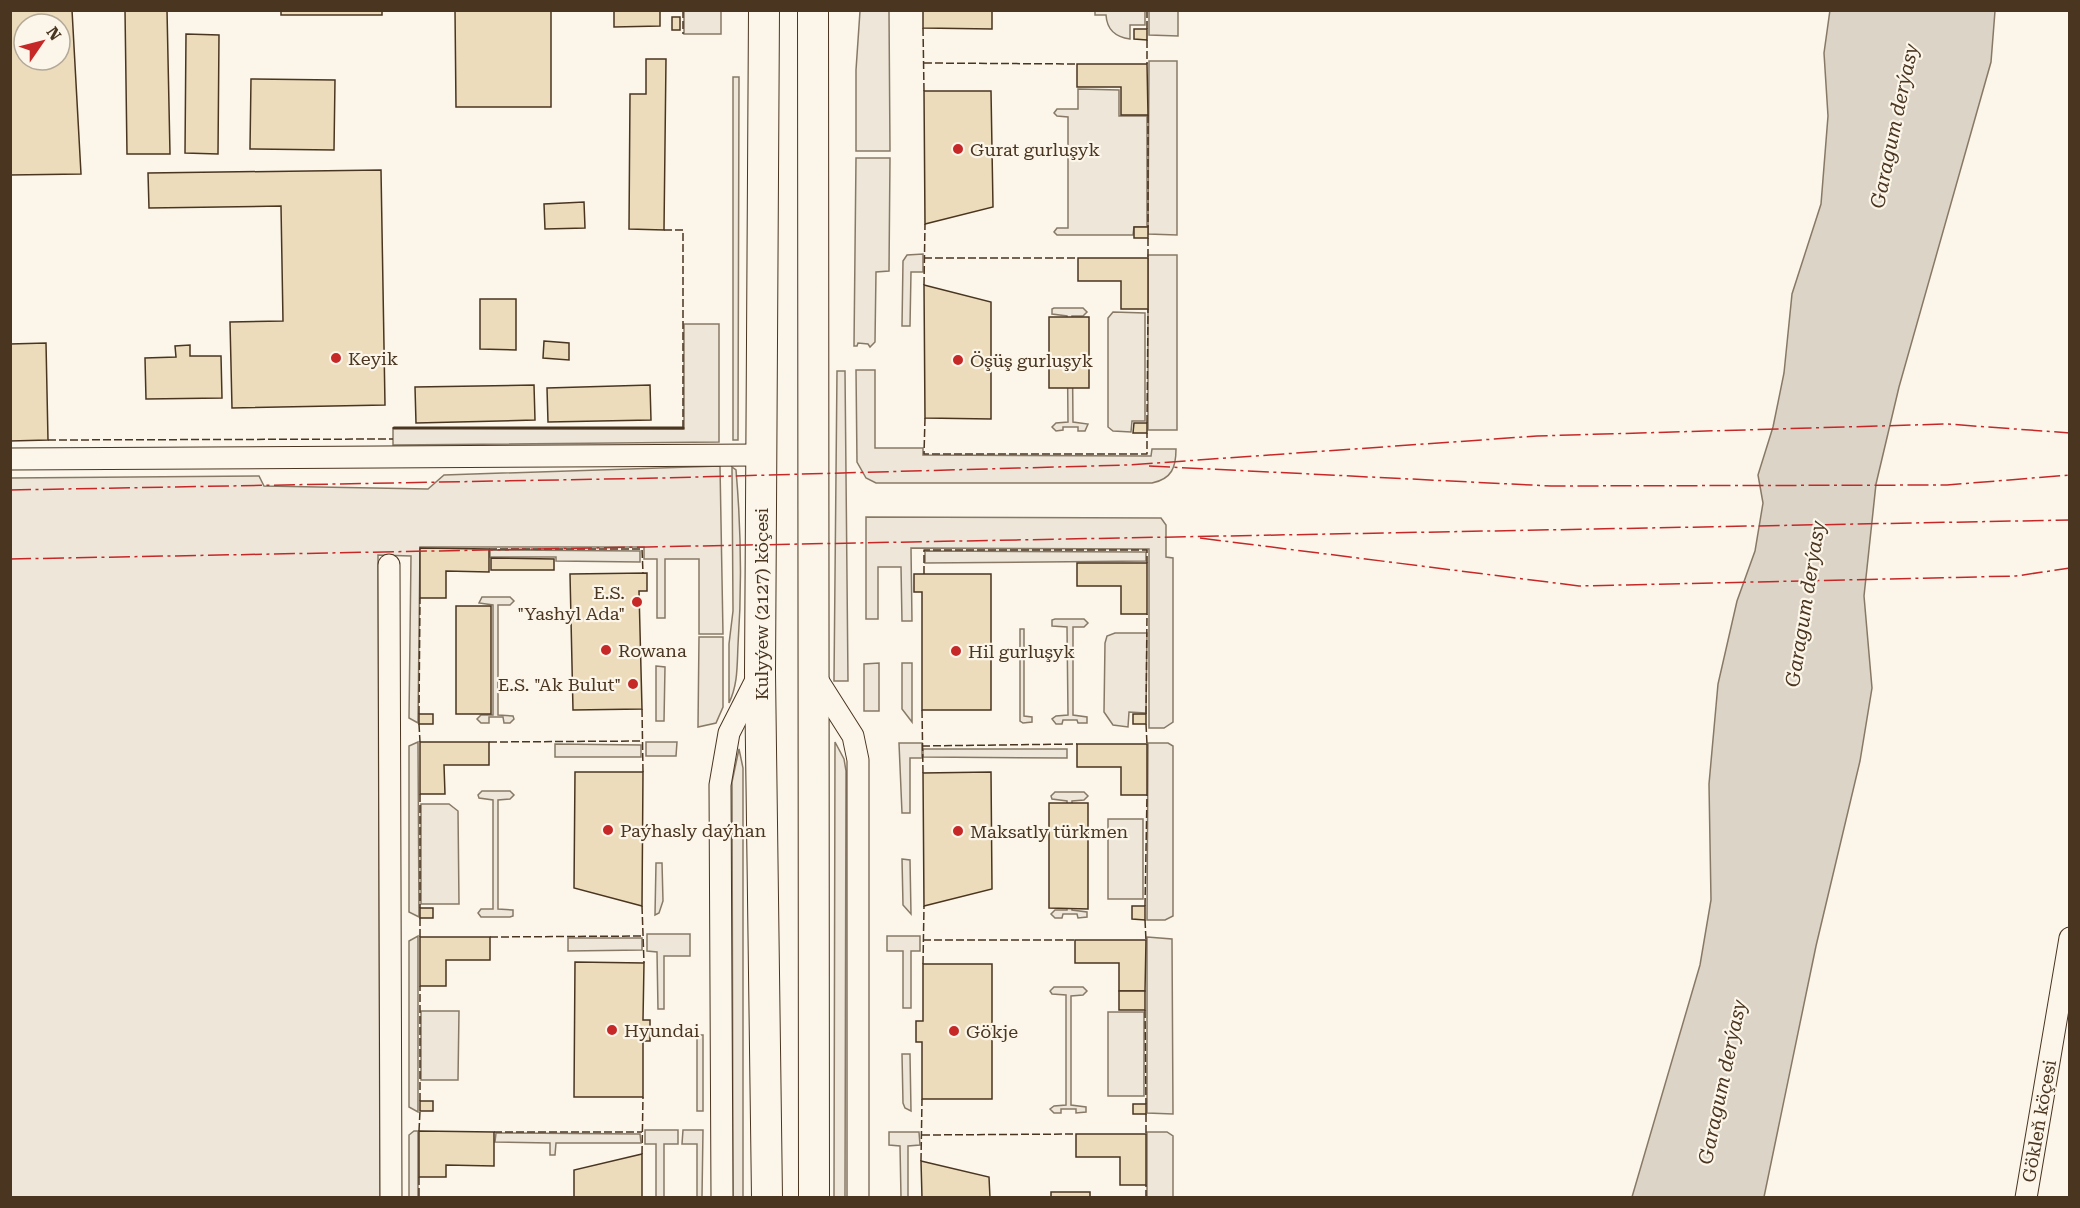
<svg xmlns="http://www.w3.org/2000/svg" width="2080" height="1208" viewBox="0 0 2080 1208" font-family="'Roboto Serif',serif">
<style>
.green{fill:#ede6d9;stroke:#887966;stroke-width:1.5}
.water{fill:#dcd4c6;stroke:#887966;stroke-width:1.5}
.building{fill:#ecdcbc;stroke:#4a3520;stroke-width:1.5;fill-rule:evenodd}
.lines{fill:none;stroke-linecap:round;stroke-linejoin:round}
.minor-casing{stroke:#4a3520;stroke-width:23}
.highway-casing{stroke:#4a3520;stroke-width:32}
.minor{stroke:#fbf6e9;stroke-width:21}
.highway{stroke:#fbf6e9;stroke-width:30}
.fence{stroke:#4a3520;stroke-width:1.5;stroke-dasharray:8 3;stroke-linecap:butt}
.wall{stroke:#4a3520;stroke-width:3}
.power{stroke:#c62828;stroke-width:1.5;stroke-dasharray:21 4.5 3 4.5;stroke-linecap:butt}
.poi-dot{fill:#c62828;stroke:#fbf6e9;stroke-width:2}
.labels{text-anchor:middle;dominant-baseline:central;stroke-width:4.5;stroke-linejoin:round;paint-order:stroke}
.poi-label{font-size:18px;fill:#4a3520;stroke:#fbf6e9;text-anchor:start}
.street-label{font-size:18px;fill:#4a3520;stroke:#fbf6e9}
.water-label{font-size:20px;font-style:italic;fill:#4a3520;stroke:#fbf6e9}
</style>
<rect width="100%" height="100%" fill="#fbf6e9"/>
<g class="green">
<rect x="684" y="11" width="37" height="23"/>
<path d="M860,11H889L890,151H856V70Z"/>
<path d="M1095,11H1145V25H1130V39C1115,37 1107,30 1106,15H1095Z"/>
<path d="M1149,11H1178V36L1149,35Z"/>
<path d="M1149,61H1177V235L1148,234Z"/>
<path d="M733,77H739L738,440H733Z"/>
<path d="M1078,89L1119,90V116H1147V227H1134L1133,235H1057L1054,232L1057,228H1068V117L1057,116L1054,113L1057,109H1078Z"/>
<path d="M856,158H890L889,271L876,272L875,342L870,347L868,344L858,343L857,346H854Z"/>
<path d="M923,254V272H911L910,326H902L903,261L907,255Z"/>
<rect x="1148" y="255" width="29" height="175"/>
<path d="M1054,308H1083L1087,312L1083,316H1072L1073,422L1088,424L1085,431H1078V427H1063V430L1056,431L1052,427L1056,423L1068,422L1067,316L1052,314V309Z"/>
<path d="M1113,312L1145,313V421H1132L1131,432L1113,431L1108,427V318Z"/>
<path d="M684,324H719V442L393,445V428L684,429Z"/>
<path d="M856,370H875V448H923V455L1151,456L1152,449H1176C1176,467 1172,479 1152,483H876L866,478L857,462Z"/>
<path d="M837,371H845L848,681H834Z"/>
<path d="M720,466L723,634H699V559H665V618H657V559H644V547H420L418,723L409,718L411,556L378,555L380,1197H11L10,478L259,476L264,486L428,489L444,475Z"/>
<path d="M732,467L736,470C741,528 742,587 738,645C737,666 738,684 729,703V644L733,611Z"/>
<path d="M866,517L1161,518L1166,525V557L1173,558V722L1164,728H1149V549L911,548L912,621H902L901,567H878V619H866Z"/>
<path d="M490,550L640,551V562L556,561V557H490Z"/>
<path d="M925,551L1146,552V561L925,563Z"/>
<path d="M482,597H510L514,601L510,605H498V715L513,716L514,719L510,723H504L503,717H489V723H481L477,719L481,715H493V605L479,603Z"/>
<path d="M1055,619H1084L1088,623L1084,627H1073V715L1087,717V723H1078L1077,720H1063L1062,724H1056L1052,719L1056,716L1068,715L1067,627L1052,626V620Z"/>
<path d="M1020,629H1024V716L1032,717V722L1023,723L1020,721Z"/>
<path d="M1115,633H1147L1146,713L1129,712L1128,727L1113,725L1104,712L1105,643L1107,636Z"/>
<path d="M699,637H723V707L716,723L698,727Z"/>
<path d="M879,663V711H864V664Z"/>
<path d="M902,663H912V722L902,709Z"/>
<path d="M656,666L665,667L664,721H656Z"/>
<path d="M418,742L419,917L409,912V746Z"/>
<path d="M646,742H677L676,756H646Z"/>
<path d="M835,742L844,759L846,771L845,1198L834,1197Z"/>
<path d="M899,743H922V758H910V813H902Z"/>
<path d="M1148,743H1168L1173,746V916L1165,920H1147Z"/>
<path d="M555,744L641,745V757H555Z"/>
<path d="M739,749L743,768V1197L733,1198L732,782Z"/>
<path d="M923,749H1067V758L923,757Z"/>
<path d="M482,791H510L514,795L510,799L498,800V909L513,910V916L510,917H481L478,913L481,909H493V800L479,798L478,795Z"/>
<path d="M1055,792H1084L1088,796L1084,800L1072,801V910L1087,912V917L1078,918L1077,914H1063L1062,918H1055L1051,914L1055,910H1067V801L1052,799L1051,796Z"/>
<path d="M421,804H449L458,811L459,904H421Z"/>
<rect x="1108" y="819" width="35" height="80"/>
<path d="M902,859L910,860L911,914L903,905Z"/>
<path d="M656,863H662L663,901L659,913L655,915Z"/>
<path d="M647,934H690V956H664V1009H658L657,952L647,951Z"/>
<path d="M418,936V1112L409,1107V941Z"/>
<path d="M887,936H920V951H911V1008H903V951H887Z"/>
<path d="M1147,937L1172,939L1173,1114L1147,1113Z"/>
<path d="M568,938H642V950L568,951Z"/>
<path d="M1054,987H1083L1087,991L1083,995L1071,996V1105L1086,1107V1112L1076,1113V1109H1061V1113H1054L1050,1109L1054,1106L1066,1105V995L1052,994L1050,991Z"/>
<path d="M421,1011H459L458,1080H421Z"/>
<rect x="1108" y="1012" width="36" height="84"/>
<rect x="697" y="1035" width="6" height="76"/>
<path d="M902,1054H910L911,1111L905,1108L903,1103Z"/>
<path d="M645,1130H678V1144H664V1197H656V1144H645Z"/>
<path d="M683,1130H703L702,1197H697V1144H682Z"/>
<path d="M414,1131H418V1197H409V1135Z"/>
<path d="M889,1132H919L920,1145L908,1146V1197H901L900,1146L889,1145Z"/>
<path d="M1147,1132H1167L1173,1136V1197H1147Z"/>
<path d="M496,1133L640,1134L641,1143H556L555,1155H550V1143L495,1142Z"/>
</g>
<path class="water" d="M1830,10L1995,11L1991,62L1899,387L1876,484L1864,596L1872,688L1860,761L1816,946L1764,1197H1632L1700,965L1711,900L1709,784L1718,684L1737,601L1755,551L1763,503L1758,475L1773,427L1784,373L1792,294L1821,204L1828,116L1824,53Z"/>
<g class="building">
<path d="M10,10H72L81,174L10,175ZM24,24H60V60H24Z"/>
<path d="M125,10H167L170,154H127Z"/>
<rect x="281" y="10" width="101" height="5"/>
<path d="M455,10H551V107H456Z"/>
<path d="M614,10H660V26L614,27Z"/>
<path d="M923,10H992V29L923,28Z"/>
<rect x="672" y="17" width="8" height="13"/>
<path d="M1134,29H1147V40L1134,39Z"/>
<path d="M186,34L219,35L218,154L185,153Z"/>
<path d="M646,59H666L664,230L629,229L630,94H646Z"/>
<path d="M1077,64H1147L1148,115H1121V87H1077Z"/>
<path d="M251,79L335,80L334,150L250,149Z"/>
<path d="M924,91H991L993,207L925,224Z"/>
<path d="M381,170L385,405L232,408L230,322L283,321L281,206L149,208L148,173Z"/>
<path d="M584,202L585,228L545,229L544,204Z"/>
<rect x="1134" y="227" width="14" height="11"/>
<path d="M1078,258H1148V309H1121V281H1078Z"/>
<path d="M924,285L991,302V419L925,418Z"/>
<path d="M480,299H516V350L480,349Z"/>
<rect x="1049" y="317" width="40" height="71"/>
<path d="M544,341L569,343V360L543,358Z"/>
<path d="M46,343L48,440L10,441V344Z"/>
<path d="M190,345V356H221L222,398L146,399L145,358L176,357L175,346Z"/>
<path d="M534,385L535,420L416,423L415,387Z"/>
<path d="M650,385L651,420L548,422L547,388Z"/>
<path d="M1134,423H1147V433H1133Z"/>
<path d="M420,548L489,549V572L446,571V598H420Z"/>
<path d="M491,558L554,559V570H491Z"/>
<path d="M1077,563H1147V614H1121V586H1077Z"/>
<path d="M647,573V591H639L642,709L573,710L570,574Z"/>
<path d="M914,574H991V710H922V592H914Z"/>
<rect x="456" y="606" width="35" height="108"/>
<rect x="419" y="714" width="14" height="10"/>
<rect x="1133" y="714" width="13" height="10"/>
<path d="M420,742H489V765H444L445,794H420Z"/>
<path d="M1077,744H1147V795H1121V767H1077Z"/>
<path d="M575,772H643L642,906L574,888Z"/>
<path d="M991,772L992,889L924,906L923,773Z"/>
<path d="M1049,803H1088V909L1049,908Z"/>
<path d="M1132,906H1145V920L1132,919Z"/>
<rect x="420" y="908" width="13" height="10"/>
<path d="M420,937H490V960H446V986H420Z"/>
<path d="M1075,940H1146L1145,991H1119V963H1075Z"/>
<path d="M575,962L644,963L643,1020H650V1041H643V1097H574Z"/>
<path d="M923,964H992V1099H922V1042H916V1021H923Z"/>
<rect x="1119" y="991" width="26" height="19"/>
<rect x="420" y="1101" width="13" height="10"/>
<rect x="1133" y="1104" width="13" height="10"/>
<path d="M419,1131L494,1132V1166L446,1165V1177H419Z"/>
<path d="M1076,1134H1146V1185H1120V1157H1076Z"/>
<path d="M642,1154V1198H574V1170Z"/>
<path d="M921,1161L989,1177L990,1198H922Z"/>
<rect x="1051" y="1192" width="39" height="6"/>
</g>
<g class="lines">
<defs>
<g id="minor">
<path d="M10,459L761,455"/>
<path d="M389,565L391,1198"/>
<path d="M813,673L853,736L858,760V1198"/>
<path d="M722,1198L720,785L729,733L757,678"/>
<path d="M2026,1198L2070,938"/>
</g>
<g id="highway">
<path d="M764,10L760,673L767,1198"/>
<path d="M813,10L814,1198"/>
</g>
</defs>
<use href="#minor" class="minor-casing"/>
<use href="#highway" class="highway-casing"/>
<use href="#minor" class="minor"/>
<use href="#highway" class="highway"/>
<g class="fence">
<path d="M683,10V34"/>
<path d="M923,28L924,91"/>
<path d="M1147,29V10"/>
<path d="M1147,40V64"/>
<path d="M924,63L1077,64"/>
<path d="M1148,115V227"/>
<path d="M664,230H683V428"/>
<path d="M1148,238V258"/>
<path d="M924,258H1078"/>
<path d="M924,285L925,224"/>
<path d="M925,418L924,454H1147V433"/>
<path d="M1147,423L1148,309"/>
<path d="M48,440L393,439"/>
<path d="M489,549H642L643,573"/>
<path d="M924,574V550H1147V563"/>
<path d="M642,709L643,772"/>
<path d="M922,710L923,773"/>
<path d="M419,714L420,598"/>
<path d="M1146,714L1147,614"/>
<path d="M419,724L420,742"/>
<path d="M1146,724L1147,744"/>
<path d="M489,742L642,741"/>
<path d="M922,746L1077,744"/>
<path d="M420,794V908"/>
<path d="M642,906L644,963"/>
<path d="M1145,906L1147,795"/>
<path d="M420,918V937"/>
<path d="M1145,920L1146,940"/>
<path d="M490,937L643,936"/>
<path d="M923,940H1075"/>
<path d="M923,964L924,906"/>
<path d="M1145,1010L1146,1104"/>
<path d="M420,1101V986"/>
<path d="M1146,1114V1134"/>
<path d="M419,1131L420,1111"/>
<path d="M494,1132H642"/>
<path d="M922,1135L1076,1134"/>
<path d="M642,1154L643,1097"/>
<path d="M921,1161L922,1099"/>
<path d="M419,1177V1198"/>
<path d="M1146,1198V1185"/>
</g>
<path class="wall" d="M394,428H683"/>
<g class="power">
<path d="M1149,466L1551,486L1947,485L2070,475"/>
<path d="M10,490L662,478L1128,465L1537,436L1947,424L2070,433"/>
<path d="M1200,538L1579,586L2016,576L2070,568"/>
<path d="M10,559L2070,520"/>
</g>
</g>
<g class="poi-dot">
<circle cx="958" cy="149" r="6"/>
<circle cx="336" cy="358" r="6"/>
<circle cx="958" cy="360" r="6"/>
<circle cx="637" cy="602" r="6"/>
<circle cx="606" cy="650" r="6"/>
<circle cx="956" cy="651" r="6"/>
<circle cx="633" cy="684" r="6"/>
<circle cx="608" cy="830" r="6"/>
<circle cx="958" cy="831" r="6"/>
<circle cx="612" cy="1030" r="6"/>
<circle cx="954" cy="1031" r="6"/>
</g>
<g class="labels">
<g class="poi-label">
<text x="970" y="149">Gurat gurluşyk</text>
<text x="348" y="358">Keyik</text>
<text x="970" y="360">Öşüş gurluşyk</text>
<text x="625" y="592" text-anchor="end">E.S.<tspan x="625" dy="21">"Yashyl Ada"</tspan></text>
<text x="618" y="650">Rowana</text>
<text x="968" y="651">Hil gurluşyk</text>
<text x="621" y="684" text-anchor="end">E.S. "Ak Bulut"</text>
<text x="620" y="830">Paýhasly daýhan</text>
<text x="970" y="831">Maksatly türkmen</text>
<text x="624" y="1030">Hyundai</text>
<text x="966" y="1031">Gökje</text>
</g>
<g class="street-label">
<text transform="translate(761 604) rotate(-90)">Kulyýew (2127) köçesi</text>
<text transform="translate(2039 1121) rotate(-80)">Gökleň köçesi</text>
</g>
<g class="water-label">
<text transform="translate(1894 126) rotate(-78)">Garagum derýasy</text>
<text transform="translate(1805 604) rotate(-81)">Garagum derýasy</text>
<text transform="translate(1722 1082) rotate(-78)">Garagum derýasy</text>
</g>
</g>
<rect width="2080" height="1208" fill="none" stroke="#4a3520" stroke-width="24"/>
<g transform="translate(42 42) rotate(55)"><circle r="28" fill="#fbf6e9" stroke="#b4a999" stroke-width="1.5"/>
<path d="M0-4.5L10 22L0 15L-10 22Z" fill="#c62828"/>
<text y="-9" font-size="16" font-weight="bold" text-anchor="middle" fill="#4a3520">N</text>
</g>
</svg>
